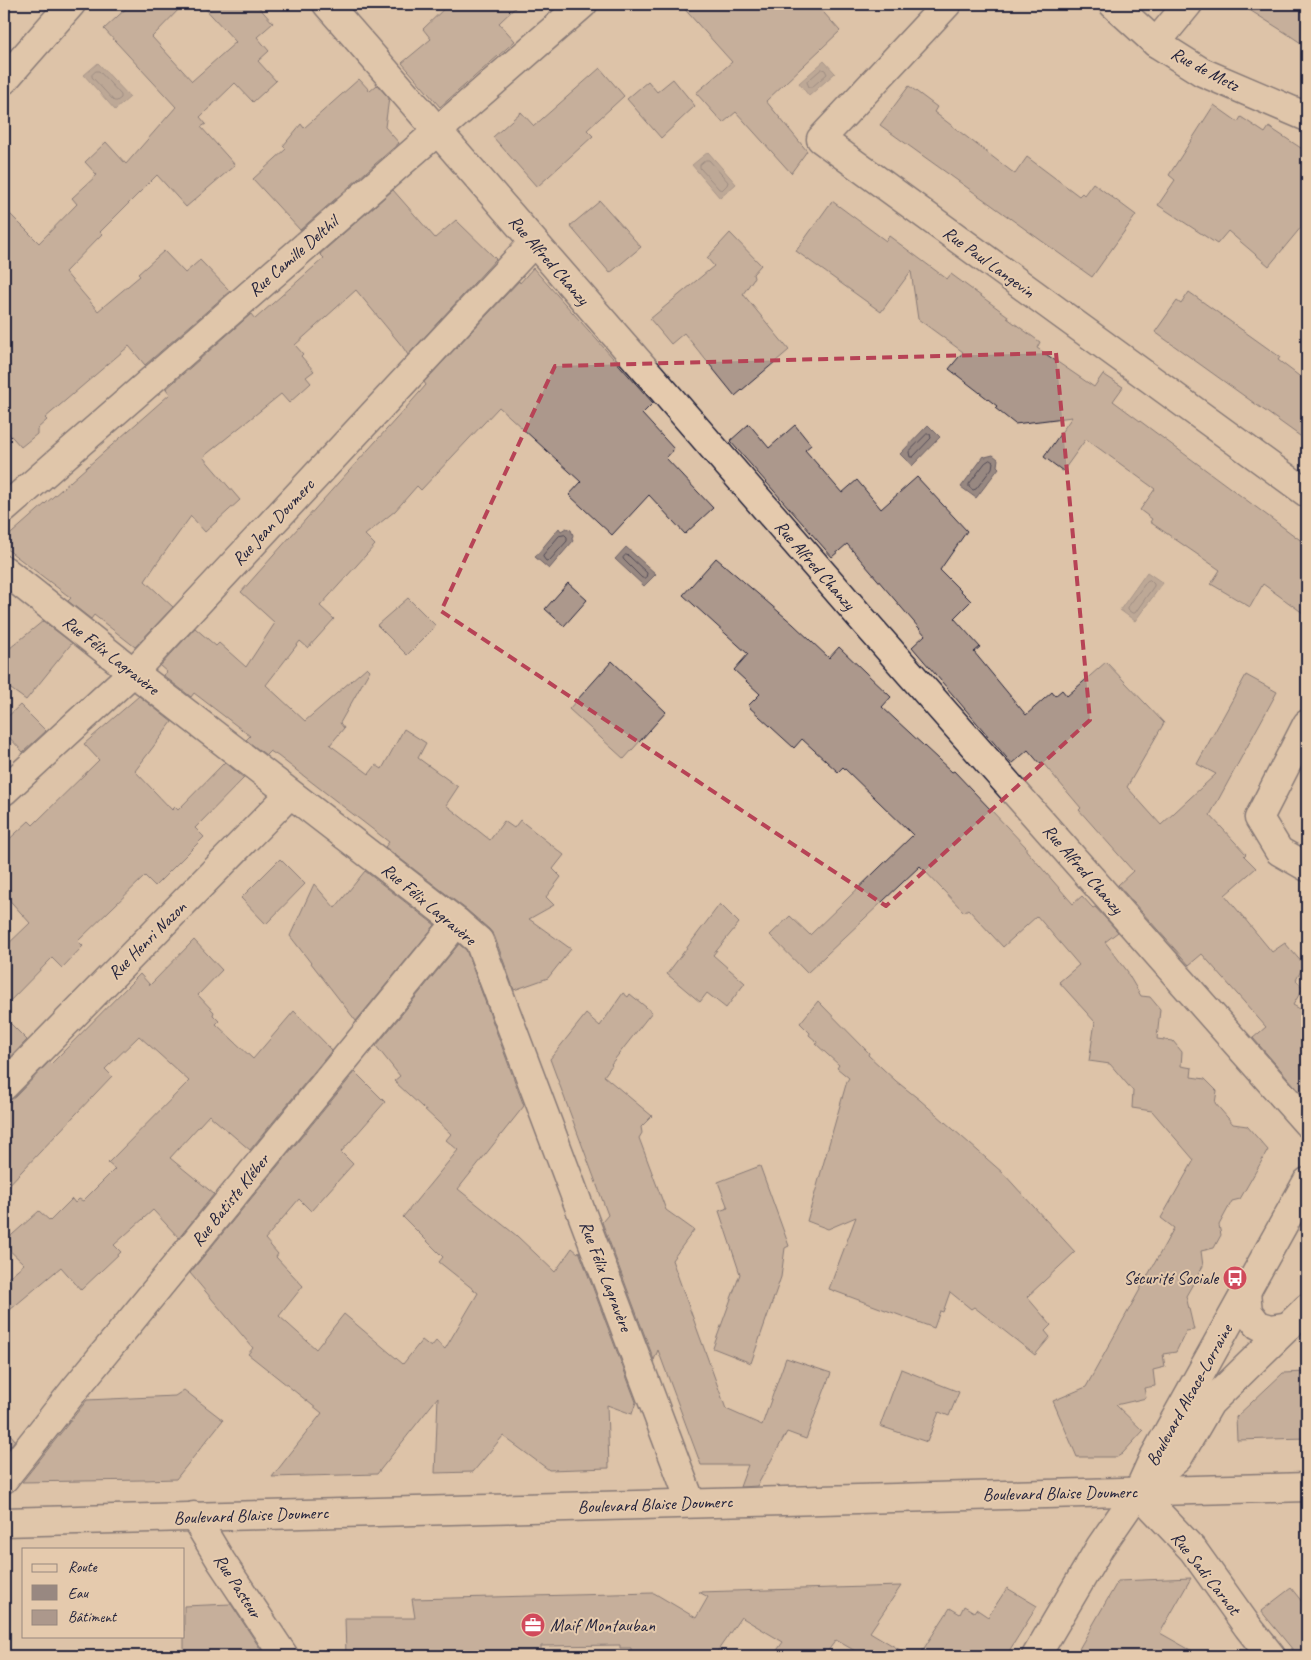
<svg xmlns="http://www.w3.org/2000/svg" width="1311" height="1660" viewBox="0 0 1311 1660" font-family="Caveat,sans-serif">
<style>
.water{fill:#988881;stroke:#695f65}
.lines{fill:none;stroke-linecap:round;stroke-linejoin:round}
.shore{stroke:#514b57;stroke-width:1}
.building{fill:#ac988c;stroke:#22223b}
.minor-casing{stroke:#22223b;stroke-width:31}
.major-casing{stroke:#22223b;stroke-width:31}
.minor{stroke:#e5caad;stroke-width:28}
.major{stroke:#e5caad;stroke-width:28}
.marked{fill:none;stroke:#b74356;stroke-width:4;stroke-dasharray:10 6;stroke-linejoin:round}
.labels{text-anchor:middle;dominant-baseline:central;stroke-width:4;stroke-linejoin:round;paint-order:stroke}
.street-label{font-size:18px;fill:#22223b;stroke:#e5caad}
.poi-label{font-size:18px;fill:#22223b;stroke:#e5caad;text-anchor:end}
</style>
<rect width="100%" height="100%" fill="#ddc3a8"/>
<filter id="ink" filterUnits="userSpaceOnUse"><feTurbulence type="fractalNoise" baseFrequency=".02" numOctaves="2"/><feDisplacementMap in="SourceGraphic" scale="10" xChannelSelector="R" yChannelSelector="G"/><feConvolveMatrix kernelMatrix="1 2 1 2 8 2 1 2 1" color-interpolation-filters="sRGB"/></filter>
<g filter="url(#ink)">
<g class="water">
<path d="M824,61L835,73L809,96L799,83Z"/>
<path d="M98,63L130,97L115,110L84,75Z"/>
<path d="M708,152L736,184L720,198L692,165Z"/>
<path d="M928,425L940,437L912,466L900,454Z"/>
<path d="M993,455L998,459L997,466L999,468L976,498L961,487L984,456L985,457Z"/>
<path d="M559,528L561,531L566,528L571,530L573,535L572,539L573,541L549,569L535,557Z"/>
<path d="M626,547L656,574L644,586L615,559Z"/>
<path d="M1147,572L1163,583L1135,621L1120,610Z"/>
</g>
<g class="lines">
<g class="shore">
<path d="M822,69L825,70L827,74L812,87H809L807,82Z"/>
<path d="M96,71H99L121,95V98L117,101H114L92,77V75Z"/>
<path d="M706,160H709L728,182L727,185L722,190L719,189L700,168V165Z"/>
<path d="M927,434H930L931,438L913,457H910L909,452Z"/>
<path d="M990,460L993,462L992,468L976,489L973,490L969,487V484L985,463Z"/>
<path d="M565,535L567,537V541L550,560L546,561L543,557V555L559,536Z"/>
<path d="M626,555L629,556L647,573L646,578H642L624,560L623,558Z"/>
<path d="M1150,580L1154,584V586L1135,613H1132L1128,610V607L1147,581Z"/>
</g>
</g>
<g class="building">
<path d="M131,4H184L152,37L192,81L236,42L201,4H256L273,23L257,37L269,51L258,61L276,81L253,102L235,83L200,117L206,124L201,127L235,165L186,207L157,175L100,232L102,234L65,272L98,311L140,276L138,274L164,251L185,273L200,260L230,291L145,365L129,346L45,418L47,420L37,429V434L21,447L4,428V208L39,243L77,204L72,198L97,175L85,162L106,142L126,164L176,107L104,29Z"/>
<path d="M449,4H519L499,23L515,41L440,107L402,63L431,39L423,29Z"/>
<path d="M680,4H816L840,31L766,101L807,151L791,173L736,112L723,123L696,93L732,62Z"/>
<path d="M1240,4H1307V47L1286,33Z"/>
<path d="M600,68L624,96L587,130L593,136L537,187L493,137L521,112L534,126Z"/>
<path d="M359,79L370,91L377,85L389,98L385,127L399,143L300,230L253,179L286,149L283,146L301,124L304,128Z"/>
<path d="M673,79L695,106L661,138L627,99L648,81L657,92Z"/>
<path d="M909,86L937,107L934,112L1015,174L1027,157L1079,196L1082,193L1084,195L1093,183L1136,215L1092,277L880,125Z"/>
<path d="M1214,105L1238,122L1241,117L1265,133L1269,127L1307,152V220L1269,266L1228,231L1217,244L1158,205L1175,180L1169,175Z"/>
<path d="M393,190L435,238L456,220L496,259L408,355L402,346L356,290L295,345L303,354L301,356L314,371L306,377L311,383L289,403L281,394L203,457L240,500L205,532L191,516L157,563L145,581L173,607L135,647L94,615L91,619L68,601L71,598L4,547V540L170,394L166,389L251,314L255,319L324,258L320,254Z"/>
<path d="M600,201L641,247L610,273L570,226Z"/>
<path d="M832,201L886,241L889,236L947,279L951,274L1008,316L1007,318L1040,342L1037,348L1094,387L1103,374L1123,387L1113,401L1307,545V616L1263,584L1250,607L1211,584L1220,570L1150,522L1152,519L1140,510L1155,489L1086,439L1063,471L1044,457L1072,417L1015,424L995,408L997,406L949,369L963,352L918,319L911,271L881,312L796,251Z"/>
<path d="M730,233L761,265L753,274L754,278L743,294L789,350L735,396L684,333L671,344L650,319L714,266L707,258Z"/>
<path d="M533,268L653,403L642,414L674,449L666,458L713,508L685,534L649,495L612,535L569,495L581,482L499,407L421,490L417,486L395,511L365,535L375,545L320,606L334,619L308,648L300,641L266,685L305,721L367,667L370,670L340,723L344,728L330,745L369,774L376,765L382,769L404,729L426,743L418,758L458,787L446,805L490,840L504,821L514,828L520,820L564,855L553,869L561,877L546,897L554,905L529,919L571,949L548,978L514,990L494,935L489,929L467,910L385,847L389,842L278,756L270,751L266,755L246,740L250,736L194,693L191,697L163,675L167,672L160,666L195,628L216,646L219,643L246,667L275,623L241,592L339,482L405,409L426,385L424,382L519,281L520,283Z"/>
<path d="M1189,292L1280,357L1278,360L1307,382V441L1155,332L1177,301L1181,304Z"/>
<path d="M749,424L769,448L795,425L811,445L805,450L842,493L857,480L881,509L917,477L967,531L940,570L971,601L954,618L980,647L974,652L1026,715L1052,692L1055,696L1062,690L1067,696L1106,662L1164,723L1127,787L1161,825L1216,774L1197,764L1246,675L1277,692L1210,815L1246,854L1244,856L1256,868L1225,895L1272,952L1285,943L1304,965L1296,980L1303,988L1293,1005L1307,1013V1100L1253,1038L1266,1027L1202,954L1189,965L1118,885L1133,871L1079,810L1081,808L1042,762L1040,764L1028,750L1012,764L912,647L925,635L847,544L832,557L730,441Z"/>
<path d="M716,558L793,624L829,658L839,647L891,697L882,707L952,772L954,771L1026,847V850L1073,904L1082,896L1093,908L1095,907L1118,932L1105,942L1128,972V974L1141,996L1150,997L1160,1009L1157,1039L1173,1041L1182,1052L1181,1066L1192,1068L1191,1077L1205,1079L1217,1091L1215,1103L1233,1124L1247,1126L1268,1150L1240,1199L1232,1201L1219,1225L1221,1235L1214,1248L1201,1251L1203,1266L1186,1296L1194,1330L1186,1331L1176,1352L1163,1354L1165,1367L1153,1370L1155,1386L1144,1388L1146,1398L1116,1405L1143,1431L1122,1454L1117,1457H1077L1053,1401L1086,1387L1174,1228L1161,1218L1194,1160L1152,1111L1132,1108L1133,1091L1110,1064L1089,1061L1095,1022L1059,982L1079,965L1037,916L1003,947L968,909L964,912L920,866L807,973L770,935L790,916L810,935L913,835L843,767L838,772L802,739L794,748L748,706L760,694L734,670L748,654L683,595Z"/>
<path d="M568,583L587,600L564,626L545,609Z"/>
<path d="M408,598L436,626L407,655L377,625Z"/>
<path d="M43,621L72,643L26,700L4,684V653Z"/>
<path d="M612,661L666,712L624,759L569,709Z"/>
<path d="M139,696L172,722L135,771L172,810L175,807L178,810L225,762L244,778L195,828L204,837L155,886L145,876L78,941L83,946L62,968L52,958L4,1007V948L30,923L4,894V844L29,821L33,825L99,760L84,744Z"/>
<path d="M20,705L46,731L23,752L4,732V720Z"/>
<path d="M280,859L305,884L266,924L241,898Z"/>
<path d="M365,871L435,925L356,1021L290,936L314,884L335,908Z"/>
<path d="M720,904L739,923L713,955L745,983L726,1008L707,993L700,1002L667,974Z"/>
<path d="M194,940L222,970L198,995L214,1012L213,1015L219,1021L216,1024L253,1059L294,1011L332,1050L250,1150L209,1115L170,1158L214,1194L179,1238L153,1210L114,1245L121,1252L81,1290L61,1267L4,1315V1281L24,1264L4,1245V1242L39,1211L50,1221L72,1199L75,1203L79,1199L83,1201L115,1169L108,1163L189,1081L139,1036L105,1069L112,1076L4,1190V1101H9L15,1097L49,1062L51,1064L140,974L150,985Z"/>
<path d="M459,944L466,950L524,1106L458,1189L517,1236L555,1272L572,1248L578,1253L579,1251L636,1402L632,1414L607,1405L609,1468L549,1470L503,1436L473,1472L435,1473L438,1397L377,1474L272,1477L322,1413L248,1354L253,1348L190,1273L355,1072L385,1102L341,1152L353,1164L311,1211L299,1199L265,1239L278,1254L276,1257L303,1286L279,1316L316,1349L344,1314L403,1364L422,1340L431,1347L436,1341L445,1349L478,1293L439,1262L443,1257L403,1217L458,1150L446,1140L451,1134L394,1081L400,1076L376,1046Z"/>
<path d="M623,993L628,997L630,994L652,1012L611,1064L612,1065L604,1076L652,1116L641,1127L642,1133L639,1138L666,1210L694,1230L672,1260L726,1409L762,1425L786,1358L831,1373L806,1439L787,1432L757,1486L740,1487L748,1465H701L658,1350L654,1360L602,1222L608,1215L550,1059L586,1014L600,1026Z"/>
<path d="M818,1001L869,1053L868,1055L896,1081L920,1100L1003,1173L1075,1252L1027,1297L1051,1325L1045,1331L1050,1337L1035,1355L974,1307L971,1309L950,1292L943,1312L940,1311L934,1328L829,1289L856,1217L828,1229L807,1221L847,1081L849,1078L837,1068L839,1065L816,1044L817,1042L809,1035L810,1033L800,1023Z"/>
<path d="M4,1017L27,1040L4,1064Z"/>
<path d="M760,1166L789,1246L785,1248L781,1277L751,1363L713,1348L740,1274L719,1211L728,1208L718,1182Z"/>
<path d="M901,1369L959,1392L949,1416L939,1412L927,1442L880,1426Z"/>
<path d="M1307,1372V1438L1237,1440L1236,1417L1283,1373Z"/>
<path d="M184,1390L223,1420L176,1479L143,1480L22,1482L87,1400L175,1396Z"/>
<path d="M4,1427L15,1440L4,1454Z"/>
<path d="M1191,1578L1160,1633L1201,1656H1075L1118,1581Z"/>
<path d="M901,1586L870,1632L910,1656H864L836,1640L824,1656H773L783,1642L741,1617L714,1656H678L680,1653L631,1655V1648H620V1645L541,1646V1654L485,1656H346L345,1618H415L412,1599L654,1593L696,1618L708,1597L699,1592Z"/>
<path d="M1007,1588L1037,1606L1006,1656H919L950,1608L960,1614L964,1606L974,1612L976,1609L988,1617Z"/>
<path d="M1291,1588L1307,1608V1656H1298L1261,1611Z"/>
<path d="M231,1604L265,1656H184V1606Z"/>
</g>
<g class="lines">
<defs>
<g id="minor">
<path d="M327,4L870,628L1307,1123"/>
<path d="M947,4L821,139L1307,493"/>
<path d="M1113,4L1156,43L1202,72L1307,117"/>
<path d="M1156,43L1188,4"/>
<path d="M4,80L71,4"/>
<path d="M4,509L583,4"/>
<path d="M4,570L133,672L457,922L479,941L691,1503"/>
<path d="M1307,724L1259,818L1279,851L1307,867"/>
<path d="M4,791L133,672L533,243"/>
<path d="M4,1086L290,794"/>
<path d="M1246,1292L1248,1312L1258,1325L1271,1329L1289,1326"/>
<path d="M4,1479L75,1389L457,922"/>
<path d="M1145,1486L1178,1458L1210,1403L1307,1308"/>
<path d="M1138,1492L1193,1550L1248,1627L1271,1656"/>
<path d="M194,1516L221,1561L284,1656"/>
<path d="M1036,1656L1100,1547L1138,1492L1153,1459L1307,1182"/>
</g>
<path id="major" d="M4,1522L1307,1487"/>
</defs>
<use href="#minor" class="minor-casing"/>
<use href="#major" class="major-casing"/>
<use href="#minor" class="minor"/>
<use href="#major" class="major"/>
</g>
</g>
<path d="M0 0H1311V1660H0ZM1056,353L1090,720L886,906L441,611L555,366Z" fill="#ddc3a8" fill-opacity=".55" fill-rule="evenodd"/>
<path class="marked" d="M1056,353L1090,720L886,906L441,611L555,366Z"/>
<defs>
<symbol id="bus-disc" viewBox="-11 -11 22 22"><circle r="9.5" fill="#d1495b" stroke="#e5caad"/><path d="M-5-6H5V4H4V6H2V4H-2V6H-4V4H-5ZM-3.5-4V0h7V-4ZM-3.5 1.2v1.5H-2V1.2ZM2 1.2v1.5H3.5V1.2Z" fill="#fff"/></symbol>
<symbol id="office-disc" viewBox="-11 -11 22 22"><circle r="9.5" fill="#d1495b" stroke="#e5caad"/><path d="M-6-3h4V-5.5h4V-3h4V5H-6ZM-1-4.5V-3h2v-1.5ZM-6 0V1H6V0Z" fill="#fff"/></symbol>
</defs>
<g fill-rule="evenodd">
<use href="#bus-disc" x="1221" y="1264" width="28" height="28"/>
<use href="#office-disc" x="519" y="1611" width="28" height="28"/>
</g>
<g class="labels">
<g class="street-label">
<text transform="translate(1205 69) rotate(28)">Rue de Metz</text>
<text transform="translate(293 256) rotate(-41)">Rue Camille Delthil</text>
<text transform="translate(549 260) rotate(49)">Rue Alfred Chanzy</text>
<text transform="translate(989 262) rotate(36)">Rue Paul Langevin</text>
<text transform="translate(273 522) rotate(-47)">Rue Jean Doumerc</text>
<text transform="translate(815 565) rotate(49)">Rue Alfred Chanzy</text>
<text transform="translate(111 655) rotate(38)">Rue Félix Lagravère</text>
<text transform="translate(1083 869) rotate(49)">Rue Alfred Chanzy</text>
<text transform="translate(429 904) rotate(40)">Rue Félix Lagravère</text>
<text transform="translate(147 940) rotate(-45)">Rue Henri Nazon</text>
<text transform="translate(230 1200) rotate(-51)">Rue Batiste Kléber</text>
<text transform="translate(606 1276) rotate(69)">Rue Félix Lagravère</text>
<text transform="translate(1189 1395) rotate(-61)">Boulevard Alsace-Lorraine</text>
<text transform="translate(1060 1493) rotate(-1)">Boulevard Blaise Doumerc</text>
<text transform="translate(655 1504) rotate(-2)">Boulevard Blaise Doumerc</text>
<text transform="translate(251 1515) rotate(-2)">Boulevard Blaise Doumerc</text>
<text transform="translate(1206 1573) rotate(52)">Rue Sadi Carnot</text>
<text transform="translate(238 1586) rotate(57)">Rue Pasteur</text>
</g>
<g class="poi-label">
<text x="1218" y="1278">Sécurité Sociale</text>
<text x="550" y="1625" text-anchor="start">Maif Montauban</text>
</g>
</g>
<rect width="1311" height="1660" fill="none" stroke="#e5caad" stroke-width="20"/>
<rect x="10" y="10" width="1291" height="1640" fill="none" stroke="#22223b" stroke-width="2" filter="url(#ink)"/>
<rect x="22" y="1548" width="162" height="90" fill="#e5caad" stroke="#97877f"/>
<rect x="32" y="1564" width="25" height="8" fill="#e5caad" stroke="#97877f"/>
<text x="68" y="1572" font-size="15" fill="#22223b">Route</text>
<rect x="32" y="1585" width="25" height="15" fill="#988881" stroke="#97877f"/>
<text x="68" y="1598" font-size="15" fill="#22223b">Eau</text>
<rect x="32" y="1610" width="25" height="15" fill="#ac988c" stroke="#97877f"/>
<text x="68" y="1622" font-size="15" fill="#22223b">Bâtiment</text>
</svg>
